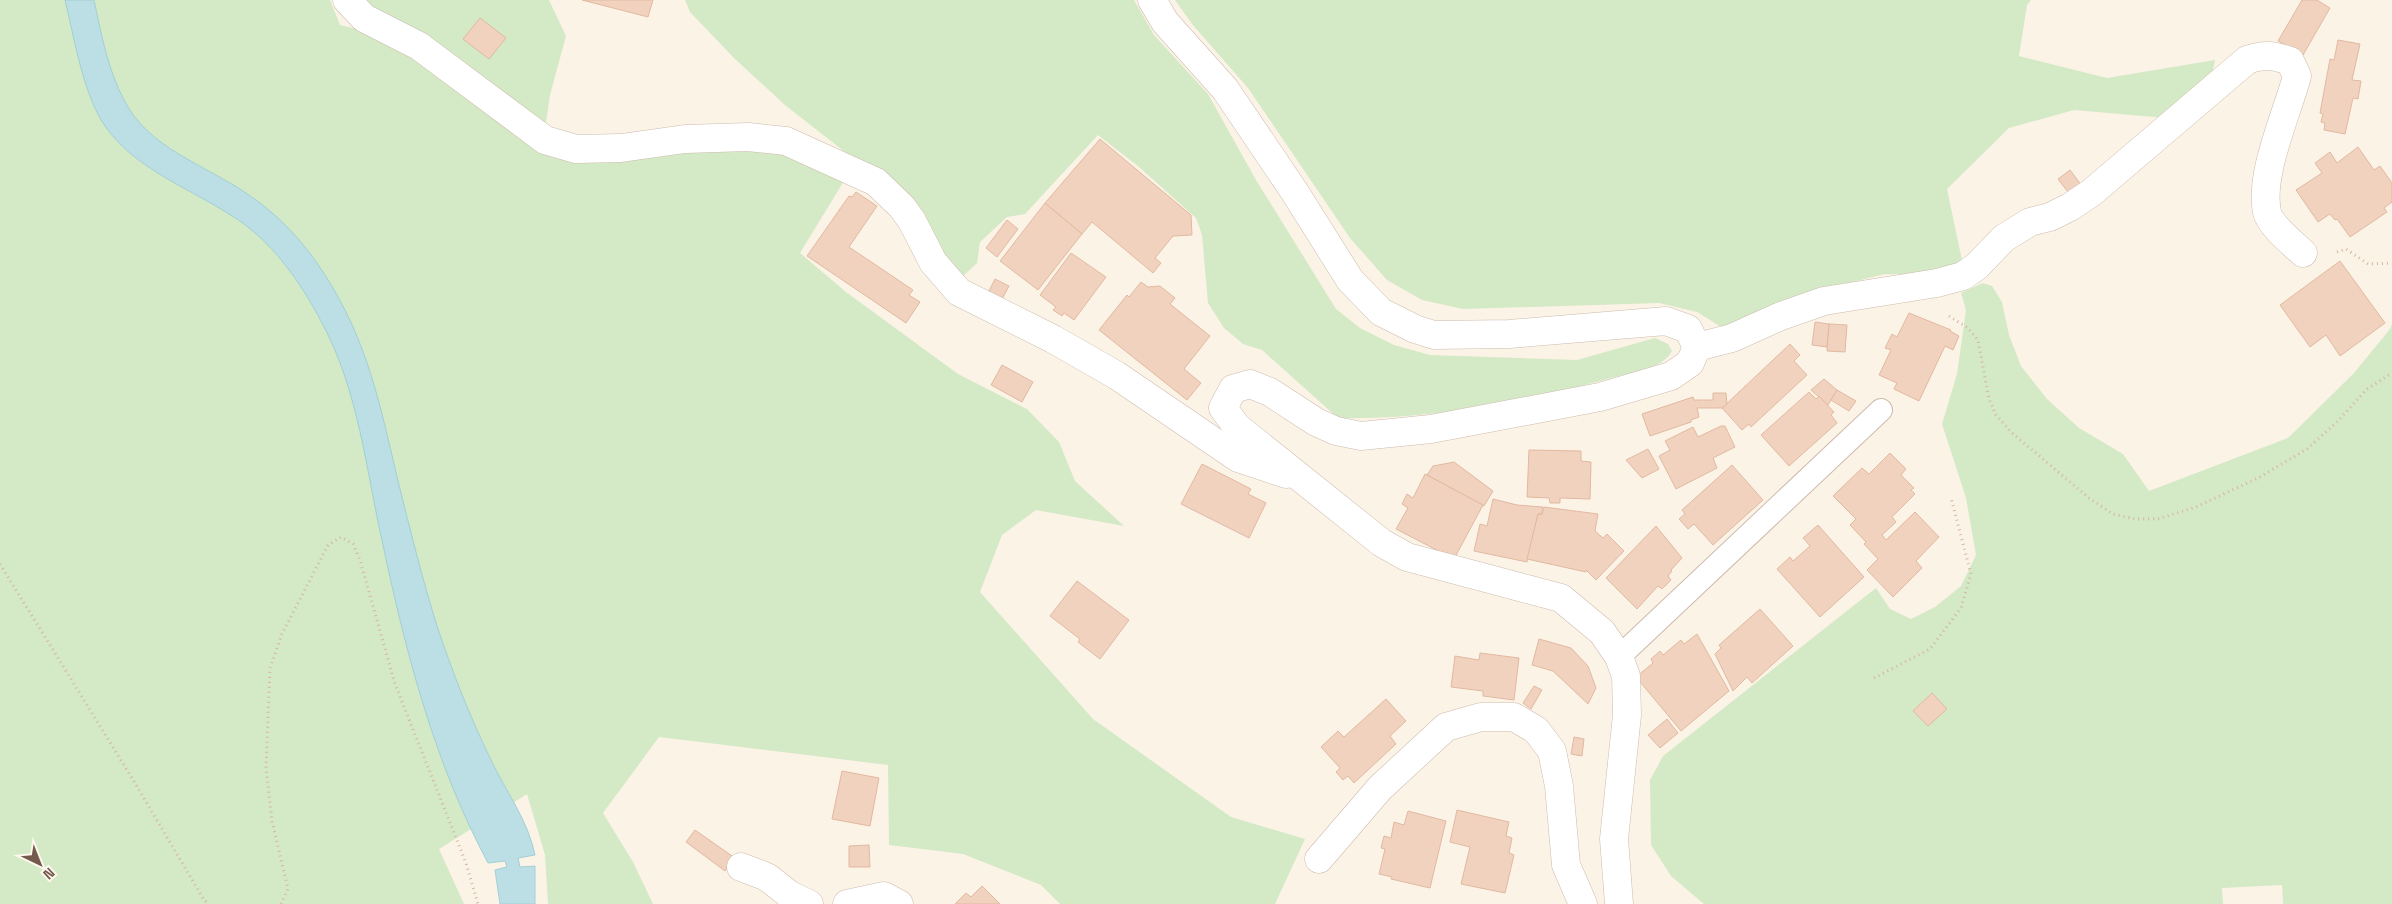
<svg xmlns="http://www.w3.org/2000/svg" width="2392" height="904" viewBox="0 0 2392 904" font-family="'Space Grotesk',sans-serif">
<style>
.green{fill:#d4e9c5}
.water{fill:#bbdfe5;stroke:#a2cfd6}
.building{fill:#f0d2bf;stroke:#e2b9a0}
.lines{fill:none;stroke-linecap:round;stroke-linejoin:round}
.service-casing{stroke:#cdbbad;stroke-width:24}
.minor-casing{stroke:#cdbbad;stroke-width:29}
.path{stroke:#d5b5a2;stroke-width:3;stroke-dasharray:1 4;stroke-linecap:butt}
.service{stroke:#fff;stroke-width:22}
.minor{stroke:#fff;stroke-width:28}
</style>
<rect width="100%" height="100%" fill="#fcf3e7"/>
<g class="green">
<path d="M0,0H330L340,25L386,36L519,136L668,147L788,151L847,176L800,253L846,292L958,374L1027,409L1059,442L1075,481L1124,526L1036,510L1002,535L980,592L1093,719L1231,817L1305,839L1275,904H1060L1041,885L963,854L889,845L888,765L659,737L603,813L633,862L653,904H548L545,855L527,794L439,849L464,904H0Z"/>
<path d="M360,0H549L566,36L550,95L545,130Z"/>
<path d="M685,0H1134L1154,35L1208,94L1256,180L1336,309L1360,328L1394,345L1430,355L1577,360L1655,338L1668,344L1672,351C1662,370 1631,372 1611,378C1523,402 1431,420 1338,418L1262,350L1243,344L1224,328L1208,303L1202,235L1196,218L1139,167L1098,135L1025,214L1007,217L980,242L977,263L960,279L850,156L785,105L734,58L690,12Z"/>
<path d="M1175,0H2031L2027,5L2019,56L2107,78L2215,60L2211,80L2166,118L2074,110L2009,128L1947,189L1963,265L1935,275L1885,274L1840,285L1726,330L1697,312L1659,303L1463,309L1422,300L1387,280L1350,238L1248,88L1192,24Z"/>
<path d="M1983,283L1992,286L2002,302L2009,335L2021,366L2047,399L2079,428L2123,454L2149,491L2288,438L2354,373L2390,329L2392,324V904H2283L2282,885L2222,888L2223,904H1704L1671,876L1651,845L1650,780L1663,756L1876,588L1890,609L1911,619L1935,607L1961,586L1976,555L1966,498L1942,424L1957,374L1966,310L1961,293Z"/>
</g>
<path class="water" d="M65,0H94C101,33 108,70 124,100C148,148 205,165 246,193C279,215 304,242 325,275C368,342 380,405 398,481C410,529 422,578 437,626C452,671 470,717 491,760C506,792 528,820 535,855L518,858L520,867L535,866V904H500L495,870L507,867L505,861L488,863C435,764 406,654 383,545C366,470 359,392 322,323C300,281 271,239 229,214C185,186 129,166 101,120C82,87 74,37 65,0Z"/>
<g class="building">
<path d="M582,0H653L648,17Z"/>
<path d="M2302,0H2317L2330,8L2303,55L2278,41Z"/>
<path d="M480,18L506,38L489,59L463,39Z"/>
<path d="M2338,40L2360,44L2352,80L2361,81L2358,99L2353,98L2345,134L2324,130L2325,123L2321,122L2323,114L2320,113L2330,59L2334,60Z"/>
<path d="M1100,139L1191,215L1192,235L1173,236L1155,258L1161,263L1153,273L1092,222L1082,234L1045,203Z"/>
<path d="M2358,147L2374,170L2380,166L2392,183V202L2384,208L2387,212L2350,237L2337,219L2335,220L2330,214L2318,222L2296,190L2322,173L2315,163L2330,152L2337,163Z"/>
<path d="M2070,170L2082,186L2071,196L2058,179Z"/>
<path d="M856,192L877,206L849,247L913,290L909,295L920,302L906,323L807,256L849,196L852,197Z"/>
<path d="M1045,203L1082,234L1038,290L1000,261Z"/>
<path d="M1007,220L1018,229L997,257L986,248Z"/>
<path d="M1071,253L1106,277L1074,320L1064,313L1062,316L1053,310L1056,307L1040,295Z"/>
<path d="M2340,261L2385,323L2340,356L2326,335L2310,347L2280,305Z"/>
<path d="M995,279L1009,286L1001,301L988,293Z"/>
<path d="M1141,282L1148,287L1160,286L1175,298L1170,304L1210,336L1184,369L1201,383L1187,400L1099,330L1127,295L1129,297Z"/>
<path d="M1909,313L1951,330L1950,331L1959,336L1953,350L1945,346L1919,401L1894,389L1897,383L1879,375L1891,350L1885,348L1892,334L1897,337Z"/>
<path d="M1815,322L1829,324L1827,347L1812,345Z"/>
<path d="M1829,324L1847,325L1845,352L1827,351Z"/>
<path d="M1790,344L1800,355L1794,361L1807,375L1751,427L1749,424L1742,430L1722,408Z"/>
<path d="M1002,365L1033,382L1022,402L991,385Z"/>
<path d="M1824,379L1837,390L1828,405L1811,390Z"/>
<path d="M1837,390L1856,401L1849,411L1831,400Z"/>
<path d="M1809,392L1816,399L1819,396L1834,412L1831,415L1837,423L1789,466L1761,435Z"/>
<path d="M1713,393H1726L1727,404L1722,408H1697L1699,417L1691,420V422L1650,436L1642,414L1693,397L1694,400H1713Z"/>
<path d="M1721,426H1725L1735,447L1713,458L1717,468L1676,489L1659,456L1670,450L1665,441L1693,427L1698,437Z"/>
<path d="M1648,449L1659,469L1642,478L1626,460Z"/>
<path d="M1529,450L1581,451V461L1591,462L1590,499L1560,498V503H1550L1549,498L1527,497Z"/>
<path d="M1890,453L1906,469L1901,475L1914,488L1911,490L1915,494L1892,517L1896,522L1882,535L1886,540L1915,512L1939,537L1916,561L1922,568L1893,597L1867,570L1878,559L1864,544L1866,542L1850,525L1856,519L1833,496L1862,468L1869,474Z"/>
<path d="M1454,462L1493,491L1484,506L1427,475L1433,466Z"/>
<path d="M1202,464L1251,489L1248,494L1266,503L1249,538L1181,504Z"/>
<path d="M1732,465L1763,500L1713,545L1694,524L1688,529L1679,519L1685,514L1682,510Z"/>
<path d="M1425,474L1483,505L1454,559L1396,529L1408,508L1402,504L1407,494L1413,498Z"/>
<path d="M1493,499L1517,505L1543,507L1541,514H1538L1527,562L1474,551L1480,524L1487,526Z"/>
<path d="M1544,507L1598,514L1595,531L1603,538L1607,534L1624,551L1596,580L1586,570V572L1527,559L1538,514L1542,515Z"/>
<path d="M1818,525L1864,577L1820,617L1777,569L1790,557L1793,561L1810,546L1803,538Z"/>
<path d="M1656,526L1682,558L1671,570L1672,571L1668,576L1671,580L1662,589L1658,586L1637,609L1606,578Z"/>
<path d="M1077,581L1129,620L1100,659L1078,642L1080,639L1050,616Z"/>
<path d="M1760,609L1793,646L1752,683L1747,677L1733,691L1715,654L1721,648L1719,645Z"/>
<path d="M1697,634L1729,691L1681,731L1636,677L1653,663L1651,659L1660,651L1663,655L1681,640L1684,644Z"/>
<path d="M1539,639L1571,648L1588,666L1596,688L1588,704L1553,671L1532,665Z"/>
<path d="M1480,653L1519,658L1514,700L1483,696V691L1451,687L1455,656L1479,660Z"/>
<path d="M1534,686L1542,690L1531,709L1523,703Z"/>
<path d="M1932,693L1947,709L1928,726L1913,711Z"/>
<path d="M1386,699L1406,721L1390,736L1396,744L1354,783L1348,776L1343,780L1336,772L1340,768L1321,747L1338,731L1344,737Z"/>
<path d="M1667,719L1678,733L1660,748L1648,735Z"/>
<path d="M1574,737L1584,739L1582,756L1571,754Z"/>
<path d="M842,771L879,778L870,826L832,819Z"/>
<path d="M1457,810L1509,822L1506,836L1512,838L1509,853L1514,855L1505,893L1461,884L1470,847L1450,842Z"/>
<path d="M1408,811L1446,821L1430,888L1391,879L1392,877L1379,874L1385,849L1381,848L1384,836L1391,838L1394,822L1404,825Z"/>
<path d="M695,830L735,858L725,871L686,842Z"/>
<path d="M869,845L870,867H849V846Z"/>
<path d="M982,886L1000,904H955L966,893L971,897Z"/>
</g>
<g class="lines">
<defs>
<path id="service" d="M1619,657L1881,410"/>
<g id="minor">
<path d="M347,0L364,18L419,46L545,140L576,149L621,148L685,139L748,137L786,141L876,182L902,207L912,221L933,262L959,292L1053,339L1116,375L1238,458L1286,474"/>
<path d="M1152,0L1165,22L1225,89L1294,191L1350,280L1381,312L1415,329L1434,335L1509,334L1666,321L1688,329L1697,347L1690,363L1671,376L1600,397L1431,429L1361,436L1336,431L1316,422L1270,392L1250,384L1233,389L1223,408L1237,427L1382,543L1407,557L1561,598L1602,632L1619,657L1626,676L1627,715L1614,839L1619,904"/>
<path d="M1697,347L1732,338L1781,316L1824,301L1937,283L1963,276L1977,266L2004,238L2030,222L2050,217L2070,207L2091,193L2247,60C2264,54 2273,55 2290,61L2297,76C2287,114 2259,174 2267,212C2270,225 2293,244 2303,253"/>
<path d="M1319,859L1380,788L1446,727L1481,717H1514L1536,730L1552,751L1559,786L1566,865L1583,904"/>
<path d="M741,867L767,877L790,895L809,904"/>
<path d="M847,904L884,896L899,904"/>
</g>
</defs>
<use href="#service" class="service-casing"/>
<use href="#minor" class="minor-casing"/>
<g class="path">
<path d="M2337,252L2346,249L2368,264L2392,263"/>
<path d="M1949,316L1968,328L1978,340L1989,399L1996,415L2011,432L2089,498L2113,514L2135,519H2158L2196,507L2258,478L2307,449L2338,421L2367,389L2392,373"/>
<path d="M0,564L135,783L204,900L209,904"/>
<path d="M1874,678L1930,649L1961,608L1971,574L1951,498"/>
<path d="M281,904L288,889L272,821L266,768L270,668L282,634L328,545L341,537L353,544L360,560L395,684L466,863L478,904"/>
</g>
<use href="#service" class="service"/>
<use href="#minor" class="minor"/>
</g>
<g transform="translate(40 864) rotate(137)" stroke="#fef7ed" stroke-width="4" paint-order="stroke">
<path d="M0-4L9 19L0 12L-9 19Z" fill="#745a4c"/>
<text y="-8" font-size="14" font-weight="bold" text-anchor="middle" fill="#745a4c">N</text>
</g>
</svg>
